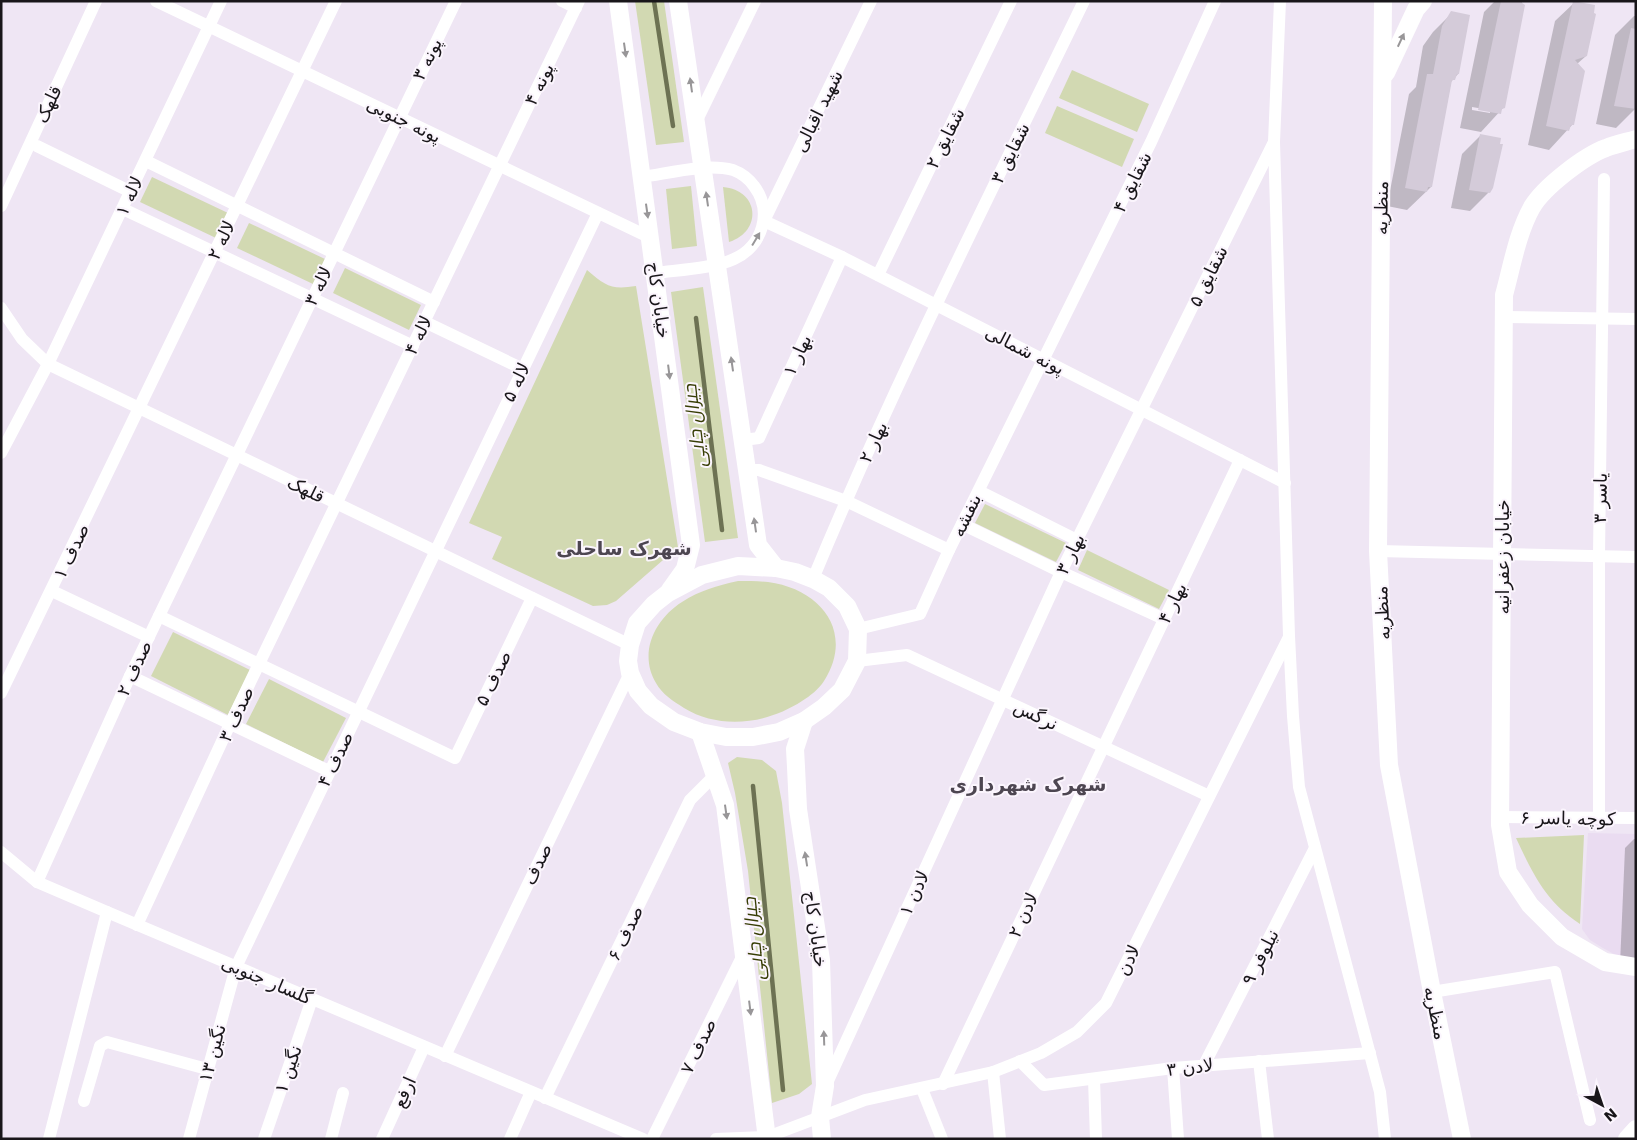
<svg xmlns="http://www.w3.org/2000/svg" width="1637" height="1140" viewBox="0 0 1637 1140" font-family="'DejaVu Sans',Cairo,sans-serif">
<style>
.built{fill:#eadcf1}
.green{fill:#d2d9b2}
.shadow{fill:#0003;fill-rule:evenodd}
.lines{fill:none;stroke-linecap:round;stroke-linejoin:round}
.stream{stroke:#6d7253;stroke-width:4.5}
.building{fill:#d4cbd9}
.street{stroke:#fff;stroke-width:12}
.secondary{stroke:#fff;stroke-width:18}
.oneway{fill:#989698}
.labels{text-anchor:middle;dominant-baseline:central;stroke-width:4;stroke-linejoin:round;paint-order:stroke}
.street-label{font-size:18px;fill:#19161a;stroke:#fbf5fd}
.water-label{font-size:19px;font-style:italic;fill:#373d05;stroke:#fbf5fd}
.neighbourhood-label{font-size:19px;font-weight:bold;fill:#4d4651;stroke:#fbf5fd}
</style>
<rect width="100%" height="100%" fill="#efe6f4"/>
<path class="built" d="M1588,833L1636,834V960L1623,959L1603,948L1590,940L1582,929Z"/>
<g class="green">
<path d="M635,1H664L684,142L656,145Z"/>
<path d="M1072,70L1149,104L1137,132L1059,98Z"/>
<path d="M1057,106L1134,139L1122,167L1045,133Z"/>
<path d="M152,177L228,213L216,238L140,202Z"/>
<path d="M691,186L697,246L672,249L666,189Z"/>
<path d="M723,187C759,190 763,231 729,242Z"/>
<path d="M249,223L325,259L313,284L237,248Z"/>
<path d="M345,268L421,305L409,330L333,293Z"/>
<path d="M587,270C606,286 611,290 636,286L678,547L616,601L607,605L593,606L492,559L502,537L469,523Z"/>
<path d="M703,287L738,538L705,542L671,292Z"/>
<path d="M985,504L1066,543L1056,562L975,523Z"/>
<path d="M1087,550L1169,590L1159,609L1078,570Z"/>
<path d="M738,581C748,581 759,581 768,582C821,589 855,632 824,681C819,689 810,696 802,701C767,724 720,730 684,708C673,701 662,694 656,683C638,653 655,619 682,602C701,590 716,586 738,581Z"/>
<path d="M173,632L250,670L228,715L151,676Z"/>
<path d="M269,679L346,718L323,762L246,724Z"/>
<path d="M737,757L762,760L776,771L782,803L812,1084L799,1094L772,1103L748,871L735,793L728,763Z"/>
<path d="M1584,835L1580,924C1545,901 1533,874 1516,838Z"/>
</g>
<g class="shadow">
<path d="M1495,1H1522L1503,108L1481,132L1460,128L1484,12ZM1472,107L1490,110V113L1472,110Z"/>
<path d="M1574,3L1586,56L1577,64L1572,125L1549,150L1528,145L1555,21Z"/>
<path d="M1452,13L1458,74L1451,82L1431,187L1407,210L1387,206L1409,94L1416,87L1423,46L1433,32Z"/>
<path d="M1634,16H1636L1635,109L1616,128L1596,124L1615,35Z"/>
<path d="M1481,135L1489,192L1470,211L1451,208L1462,154Z"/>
<path d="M1634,839H1636V965L1620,964L1625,848Z"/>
</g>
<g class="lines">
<g class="stream">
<path d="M654,1L673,126"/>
<path d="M696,318L722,530"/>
<path d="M753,786L783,1090"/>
</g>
</g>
<g class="building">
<path d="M1501,1H1519L1525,5L1505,108L1502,109L1501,114L1478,110Z"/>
<path d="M1573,1L1595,5L1594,13L1596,14L1587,56L1575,60L1585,71L1574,125H1571L1569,131L1546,126Z"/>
<path d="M1451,11L1470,15L1459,74H1457L1455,80H1452L1432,187H1428L1427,192L1405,188L1427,74H1433L1442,26Z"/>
<path d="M1631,28L1636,29V109L1614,106Z"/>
<path d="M1480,134L1501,138L1500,144H1503L1493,188L1490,193L1469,190Z"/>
</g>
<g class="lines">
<g class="street">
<path d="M156,1L651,238"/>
<path d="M562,1L576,8"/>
<path d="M871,1L764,221L842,257L1285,483"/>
<path d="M1280,1L1274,142L1289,636L1293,716L1299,787L1380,1092L1385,1139"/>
<path d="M696,122L755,1"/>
<path d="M37,146L131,192"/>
<path d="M146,161L434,302"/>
<path d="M642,177C670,173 706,163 733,170C741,173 749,179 754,186C773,211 763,246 734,259C715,268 678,270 656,273"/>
<path d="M1,206L96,1"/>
<path d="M123,209L413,346"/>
<path d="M878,275L1011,1"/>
<path d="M1,308L22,339L48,364L630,645"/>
<path d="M1504,317L1636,319"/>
<path d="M425,322L523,369"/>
<path d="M743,440L759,438L842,257"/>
<path d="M1,453L48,364L221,1"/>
<path d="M747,470H759L846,501L949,550"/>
<path d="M979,491L1077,540"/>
<path d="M962,524L1061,572L1164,619"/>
<path d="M1378,551L1636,557"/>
<path d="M813,579C894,383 991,193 1084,1"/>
<path d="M52,591L149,637"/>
<path d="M159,616L455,758L532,598"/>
<path d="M858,629L920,614L949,550L1151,142L1215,1"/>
<path d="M857,661L907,655L1209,796"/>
<path d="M130,676L329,771"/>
<path d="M1,693L336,1"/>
<path d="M1500,817L1636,818"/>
<path d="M1599,818V555L1604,179"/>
<path d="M1,852L37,882L107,912"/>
<path d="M37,882L130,676L456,1"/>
<path d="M137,925L230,724L579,1"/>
<path d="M1432,992L1555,972L1590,1120"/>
<path d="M445,1056L630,673"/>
<path d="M1020,1061L1044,1085L1173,1068L1370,1053"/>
<path d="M1259,1061L1268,1139"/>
<path d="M1204,1065L1315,848"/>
<path d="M1173,1068L1178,1139"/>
<path d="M993,1072L1000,1139"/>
<path d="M1094,1079L1096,1139"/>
<path d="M827,1083L1061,572L1273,144"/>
<path d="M943,1084L1240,460"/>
<path d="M922,1089L942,1139"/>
<path d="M545,1098L690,800L715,775"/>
<path d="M84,1101L100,1046L107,1042L207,1069"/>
<path d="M49,1139L107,912L643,1139"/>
<path d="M189,1139L236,967L598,213"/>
<path d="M264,1139L312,999"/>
<path d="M331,1139L343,1093"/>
<path d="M382,1139L424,1047"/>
<path d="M510,1139L531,1092"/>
<path d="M652,1139L744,953"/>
<path d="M716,1139L767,1137L865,1100L993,1072L1041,1053L1077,1032L1106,1003L1289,637"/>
</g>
<g class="secondary">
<path d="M618,1L691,545L685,569L670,590"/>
<path d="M678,1L758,545L776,568"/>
<path d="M1383,1L1378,551L1389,765L1432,992L1462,1139"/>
<path d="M1386,73L1416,9L1423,1"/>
<path d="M1636,139C1626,142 1616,144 1606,148C1584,156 1544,187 1532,207C1517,234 1512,266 1504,295L1500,825L1508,872L1530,905L1562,937L1605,962L1636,967"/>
<path d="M738,566L776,568L795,572L813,579L829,588L847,606L858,629L857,661L842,690L824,707L804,721L779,732L753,737H726L700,732L674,722L651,706L638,691L630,673L628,661L630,645L637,623L654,604L668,593L702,575Z"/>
<path d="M804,721L795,749L796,767L798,809L821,960L825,1086L820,1117L822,1139"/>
<path d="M700,732L725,805L767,1139"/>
<path d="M1627,1139L1636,1129"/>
</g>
</g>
<defs><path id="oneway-solid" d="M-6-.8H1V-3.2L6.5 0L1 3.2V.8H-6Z" transform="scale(1.25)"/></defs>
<g class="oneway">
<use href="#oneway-solid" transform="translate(1401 40) rotate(-65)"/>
<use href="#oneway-solid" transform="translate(625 50) rotate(82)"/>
<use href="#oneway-solid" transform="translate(691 85) rotate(-98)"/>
<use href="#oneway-solid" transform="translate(707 199) rotate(-98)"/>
<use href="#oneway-solid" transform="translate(647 211) rotate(82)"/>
<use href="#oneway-solid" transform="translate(756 239) rotate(-59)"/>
<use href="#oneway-solid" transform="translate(732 364) rotate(-98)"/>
<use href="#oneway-solid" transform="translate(669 372) rotate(83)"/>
<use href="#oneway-solid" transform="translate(755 525) rotate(-98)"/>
<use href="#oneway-solid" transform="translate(726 812) rotate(82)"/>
<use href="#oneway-solid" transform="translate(806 859) rotate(-99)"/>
<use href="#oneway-solid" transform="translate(750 1008) rotate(83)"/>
<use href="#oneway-solid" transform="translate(824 1038) rotate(-92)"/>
</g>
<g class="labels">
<g class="street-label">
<text transform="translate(427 59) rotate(-64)">پونه ۳</text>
<text transform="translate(539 84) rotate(-64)">پونه ۴</text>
<text transform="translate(48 104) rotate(-65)">قلهک</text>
<text transform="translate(818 111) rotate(-64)">شهید اقبالی</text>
<text transform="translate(404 120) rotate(26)">پونه جنوبی</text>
<text transform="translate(945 138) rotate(-64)">شقایق ۲</text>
<text transform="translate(1010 153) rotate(-64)">شقایق ۳</text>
<text transform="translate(1132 182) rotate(-64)">شقایق ۴</text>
<text transform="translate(129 196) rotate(-65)">لاله ۱</text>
<text transform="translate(1381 208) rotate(-89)">منظریه</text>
<text transform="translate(221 240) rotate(-64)">لاله ۲</text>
<text transform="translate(1208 276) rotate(-64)">شقایق ۵</text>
<text transform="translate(318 286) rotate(-64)">لاله ۳</text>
<text transform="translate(659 300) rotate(82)">خیابان کاج</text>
<text transform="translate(418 335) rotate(-64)">لاله ۴</text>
<text transform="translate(1025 350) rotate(27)">پونه شمالی</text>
<text transform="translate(797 355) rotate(-65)">بهار ۱</text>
<text transform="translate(516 382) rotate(-64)">لاله ۵</text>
<text transform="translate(873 442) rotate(-65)">بهار ۲</text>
<text transform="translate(306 489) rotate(26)">قلهک</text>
<text transform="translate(1600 498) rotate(-89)">یاسر ۳</text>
<text transform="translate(966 515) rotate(-64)">بنفشه</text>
<text transform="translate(71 551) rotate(-64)">صدف ۱</text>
<text transform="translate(1070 554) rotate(-64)">بهار ۳</text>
<text transform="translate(1502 557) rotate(-90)">خیابان زعفرانیه</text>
<text transform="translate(1172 603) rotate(-64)">بهار ۴</text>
<text transform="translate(1382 613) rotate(-93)">منظریه</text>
<text transform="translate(134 668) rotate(-65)">صدف ۲</text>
<text transform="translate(493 678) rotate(-64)">صدف ۵</text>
<text transform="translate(236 714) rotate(-65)">صدف ۳</text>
<text transform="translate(1036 715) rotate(25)">نرگس</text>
<text transform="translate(335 759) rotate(-64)">صدف ۴</text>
<text transform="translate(1568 818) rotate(1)">کوچه یاسر ۶</text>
<text transform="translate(537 864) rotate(-64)">صدف</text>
<text transform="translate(914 893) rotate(-65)">لادن ۱</text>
<text transform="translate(1023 915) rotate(-65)">لادن ۲</text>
<text transform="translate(816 929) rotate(82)">خیابان کاج</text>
<text transform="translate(625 933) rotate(-64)">صدف ۶</text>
<text transform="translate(1260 957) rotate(-63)">نیلوفر ۹</text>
<text transform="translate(1128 960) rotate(-64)">لادن</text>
<text transform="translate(267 980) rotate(23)">گلسار جنوبی</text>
<text transform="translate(1436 1013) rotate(78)">منظریه</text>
<text transform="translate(698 1046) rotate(-64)">صدف ۷</text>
<text transform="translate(212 1053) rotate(-75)">نگین ۱۳</text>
<text transform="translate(1190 1067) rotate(-6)">لادن ۳</text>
<text transform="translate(288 1069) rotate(-71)">نگین ۱</text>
<text transform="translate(404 1092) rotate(-66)">ارفع</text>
</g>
<g class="water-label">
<text transform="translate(694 426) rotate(-97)">جیرال چایی</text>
<text transform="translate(753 939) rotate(-96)">جیرال چایی</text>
</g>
<g class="neighbourhood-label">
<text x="624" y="548">شهرک ساحلی</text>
<text x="1028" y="784">شهرک شهرداری</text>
</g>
</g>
<rect width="1637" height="1140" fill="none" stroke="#19161a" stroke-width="5"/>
<g transform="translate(1602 1105) rotate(140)" stroke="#fbf5fd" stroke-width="4" paint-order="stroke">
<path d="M0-4L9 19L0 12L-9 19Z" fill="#19161a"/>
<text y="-8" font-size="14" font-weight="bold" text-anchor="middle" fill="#19161a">N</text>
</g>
</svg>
